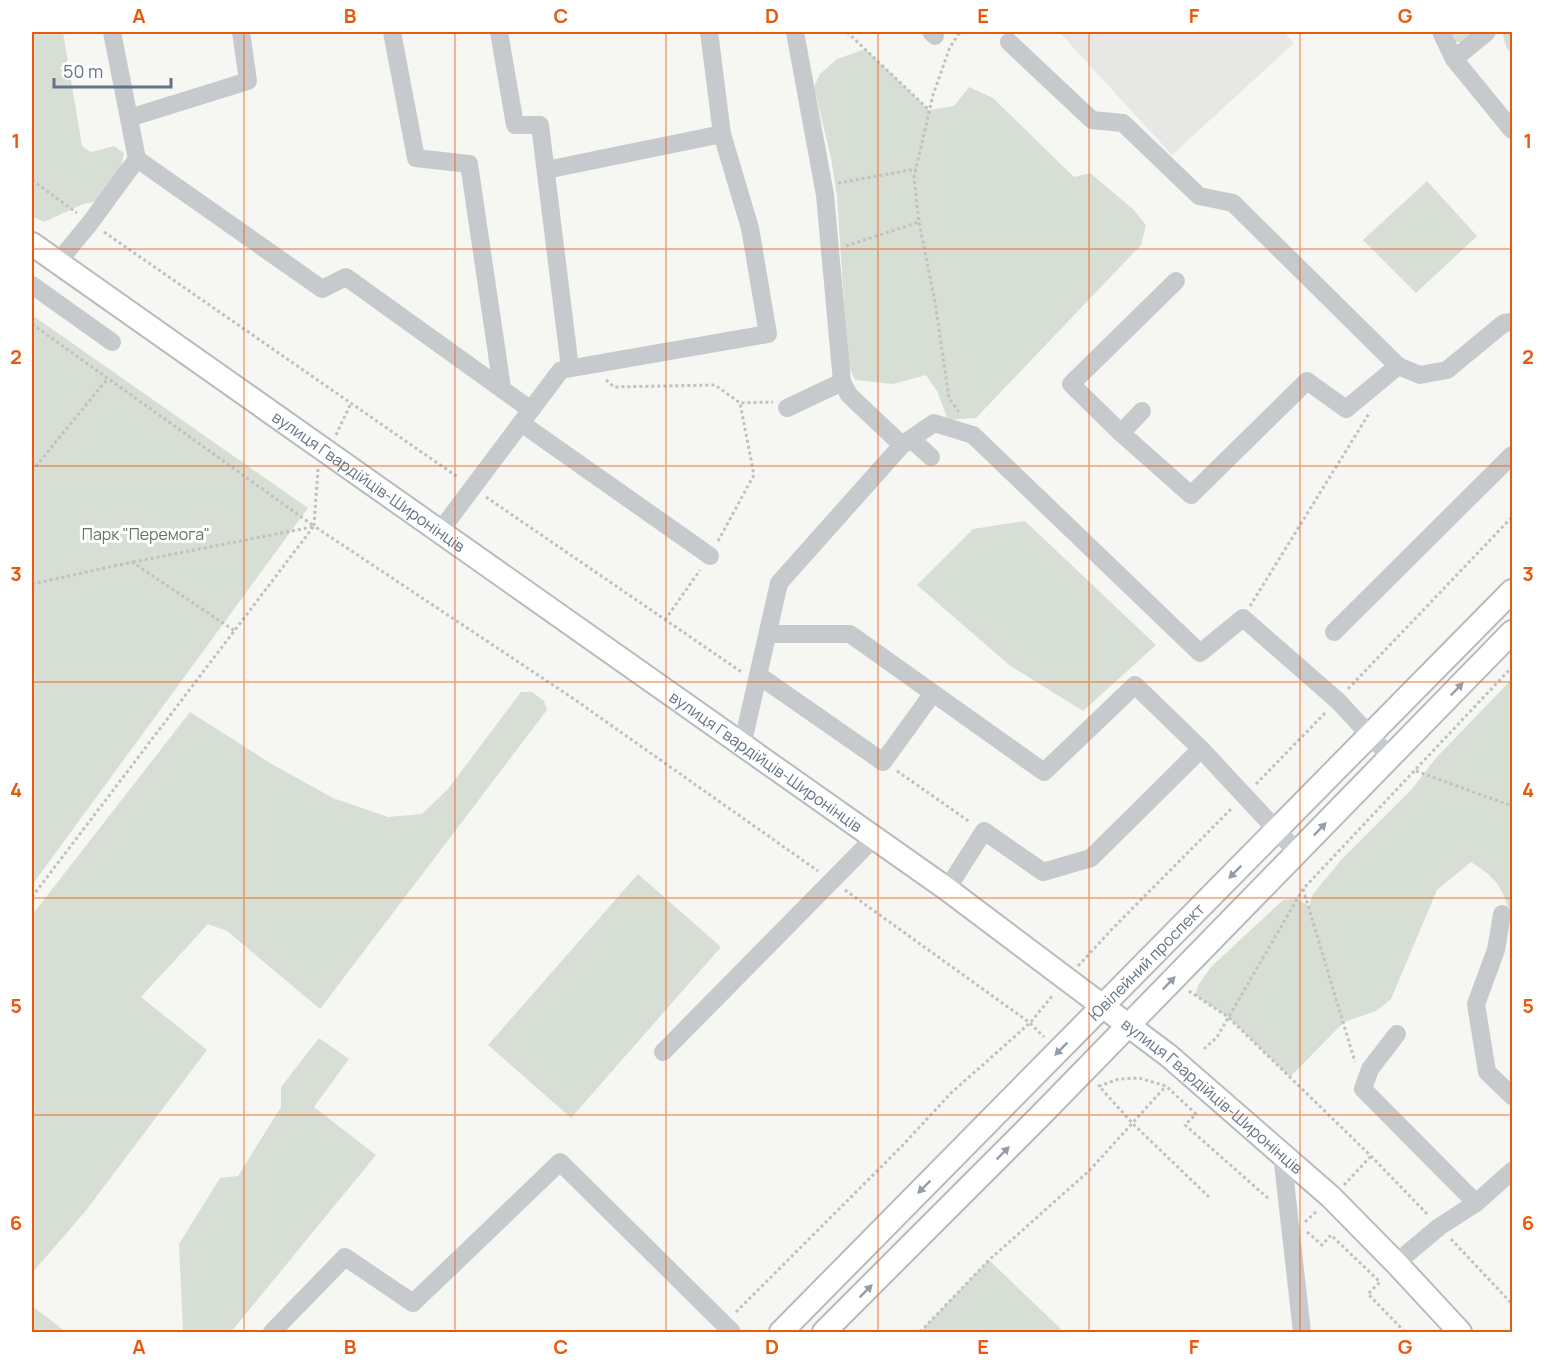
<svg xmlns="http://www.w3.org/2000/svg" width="1544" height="1364" viewBox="0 0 1544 1364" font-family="Manrope,sans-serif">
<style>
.built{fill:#e7e8e6}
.green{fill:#d7dfd4}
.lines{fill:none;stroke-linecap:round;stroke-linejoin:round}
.major-casing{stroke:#b7bbbf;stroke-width:26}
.path{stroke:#bfc1c4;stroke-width:3;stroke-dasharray:3 3;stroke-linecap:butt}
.minor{stroke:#c6cacd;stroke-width:18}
.major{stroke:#fff;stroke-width:22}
.oneway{fill:#929eaa}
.grid{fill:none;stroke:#e8590c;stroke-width:1.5;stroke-opacity:0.55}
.labels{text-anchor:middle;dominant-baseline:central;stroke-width:6;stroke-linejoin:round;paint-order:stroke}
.street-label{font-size:16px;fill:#637486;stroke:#fff}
.park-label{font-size:16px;fill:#62785f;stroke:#fff}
.neatline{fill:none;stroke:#e8590c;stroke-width:2}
.grid-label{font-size:20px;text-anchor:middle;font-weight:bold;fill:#e8590c}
</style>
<rect width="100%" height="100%" fill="#f6f7f3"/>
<path class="built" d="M1059,32H1284L1294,43L1172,155Z"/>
<g class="green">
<path d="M32,32H63L82,146L91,152L114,146L124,153L121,167L99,201L83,204L44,222L32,216Z"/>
<path d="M1447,32H1477L1464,42H1454Z"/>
<path d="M1502,32H1512V53L1507,49Z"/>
<path d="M865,49L929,110L954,106L969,87L993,98L1074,177L1090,173L1133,209L1146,225L1141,245L976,418L948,420L937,391L926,375L893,384L855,380L848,365L837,196L831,158L814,87L820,74L837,59Z"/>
<path d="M1427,181L1477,236L1416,293L1363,240Z"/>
<path d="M32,315L308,508L32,885Z"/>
<path d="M1025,521L1156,645L1083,711L1009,665L917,585L973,529Z"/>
<path d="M1512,679V924C1505,892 1500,880 1471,862L1437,890L1391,999L1376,1011L1344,1022L1290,1077L1228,1017L1195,995L1199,984L1211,967L1283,900L1297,899L1309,906L1313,894L1341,860L1412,789L1436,758Z"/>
<path d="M521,692H532L544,701L547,710L320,1009L227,931L208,924L141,997L207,1050L84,1213L32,1273V915L190,712L270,763L333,798L388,817L422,814L448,789Z"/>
<path d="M638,874L721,947L571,1118L488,1045Z"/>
<path d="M319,1038L349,1059L314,1107L376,1155L231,1332H183L179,1244L220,1178L238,1176L281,1107V1087Z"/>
<path d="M989,1260L1061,1329L1058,1332H920Z"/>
<path d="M32,1306L66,1332H32Z"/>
</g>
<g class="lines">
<defs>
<g id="major">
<path id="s1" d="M32,244L947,889L1169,1056L1331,1197L1396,1263L1460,1332"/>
<path id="s2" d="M781,1332L1512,591"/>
<path d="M824,1332L1040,1116L1512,632"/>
</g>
</defs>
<use href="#major" class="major-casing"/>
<g class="path">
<path d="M847,32L929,110"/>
<path d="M32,180L77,213"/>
<path d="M838,183L916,169"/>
<path d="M104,232L459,478"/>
<path d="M846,246L919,222"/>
<path d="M32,324L314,526"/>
<path d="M606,380L614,387L715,385L740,403"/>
<path d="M959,412L949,398L935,302L919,222L914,177L933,95L950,47L960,32"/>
<path d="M336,435L351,403"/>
<path d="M318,469L314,526L571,697L818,871"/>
<path d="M32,471L108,378"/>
<path d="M486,497L743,673"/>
<path d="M718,541L754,475L740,403L773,402"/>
<path d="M133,562L312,527"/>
<path d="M32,584L132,562L235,631"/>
<path d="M1250,606L1370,412"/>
<path d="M665,620L700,570"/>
<path d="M1348,689L1512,517"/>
<path d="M897,771L970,822"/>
<path d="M1416,771L1512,806"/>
<path d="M1256,784L1327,711"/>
<path d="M1303,889L1355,1062"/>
<path d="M845,890L1030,1023L1044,1037"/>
<path d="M32,897L314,526"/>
<path d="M1078,966L1114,927L1232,808"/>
<path d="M1189,991L1228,1017L1371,1156L1428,1215"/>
<path d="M1204,1049L1217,1037L1303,889L1512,667"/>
<path d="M1344,1185L1371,1156"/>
<path d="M1209,1197L1133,1124L1099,1086L1119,1079L1139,1078L1166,1086L1196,1114L1185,1125L1270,1200"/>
<path d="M1305,1222L1318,1210"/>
<path d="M1307,1232L1322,1245L1331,1235L1380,1282L1368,1294L1405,1332"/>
<path d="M1451,1239L1512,1304"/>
<path d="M736,1312L902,1146L951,1093L1030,1023L1053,995"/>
<path d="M920,1332L989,1260L1089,1171L1166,1086"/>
</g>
<g class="minor">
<path d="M112,32L137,159L322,289L346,277L531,410"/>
<path d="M392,32L416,158L469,164L502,388"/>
<path d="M499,32L515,125H540L570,368"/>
<path d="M931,32L935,36"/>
<path d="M1441,32L1454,59L1512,130"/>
<path d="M1009,42L1092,120L1123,123L1199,196L1233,203L1398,366"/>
<path d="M1454,59L1487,32"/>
<path d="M129,118L248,81L241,32"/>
<path d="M546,170L722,134"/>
<path d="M58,262L90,223L137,159"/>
<path d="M1176,281L1071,384L1121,433L1191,495L1307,381L1346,409L1398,366L1420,375L1447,370L1504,323L1512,322"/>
<path d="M32,285L112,342"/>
<path d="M787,408L842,382"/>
<path d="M521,423L710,556"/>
<path d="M1121,433L1142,411"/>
<path d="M911,439L931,457"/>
<path d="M902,445L934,423L973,435L1200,653L1243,618L1338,701L1390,757"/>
<path d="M440,531L561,370L768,334L750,228L722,134L709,32"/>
<path d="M1334,632L1512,455"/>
<path d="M768,634H850L1044,772L1135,685L1201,749"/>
<path d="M758,675L883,762L933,693"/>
<path d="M742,746L779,583L902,445L849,395L842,382L825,195L795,32"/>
<path d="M947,889L984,831L1043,872L1091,858L1201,749L1297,852"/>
<path d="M1502,914L1496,950L1476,1004L1487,1072L1512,1096"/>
<path d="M1397,1034L1370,1069L1363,1089L1476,1203"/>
<path d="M663,1052L873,839"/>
<path d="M1282,1154L1302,1332"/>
<path d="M1396,1263L1439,1227L1476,1203L1512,1171"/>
<path d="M272,1332L345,1257L413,1303L560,1162L732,1332"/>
</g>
<use href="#major" class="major"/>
</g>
<defs><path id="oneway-solid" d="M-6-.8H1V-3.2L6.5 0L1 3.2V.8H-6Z" transform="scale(1.5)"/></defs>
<g class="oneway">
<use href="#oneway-solid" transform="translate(1457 689) rotate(-46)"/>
<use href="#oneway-solid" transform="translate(1320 829) rotate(-46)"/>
<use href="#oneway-solid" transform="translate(1235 872) rotate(135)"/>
<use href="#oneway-solid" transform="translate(1169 983) rotate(-46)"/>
<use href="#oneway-solid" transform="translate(1061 1049) rotate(135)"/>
<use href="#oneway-solid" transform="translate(1003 1153) rotate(-45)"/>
<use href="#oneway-solid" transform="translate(924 1187) rotate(135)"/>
<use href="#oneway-solid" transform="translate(866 1291) rotate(-45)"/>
</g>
<path class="grid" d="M244,32V1332M455,32V1332M666,32V1332M878,32V1332M1089,32V1332M1300,32V1332M32,249H1512M32,466H1512M32,682H1512M32,898H1512M32,1115H1512"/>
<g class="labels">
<g class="street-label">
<text stroke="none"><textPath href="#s1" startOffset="412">вулиця Гвардійців-Широнінців</textPath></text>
<text stroke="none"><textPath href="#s1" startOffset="898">вулиця Гвардійців-Широнінців</textPath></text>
<text stroke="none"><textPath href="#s2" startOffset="520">Ювілейний проспект</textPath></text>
<text stroke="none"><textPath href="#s1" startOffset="1456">вулиця Гвардійців-Широнінців</textPath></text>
</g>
<g class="park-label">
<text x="146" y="534">Парк "Перемога"</text>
</g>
</g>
<rect width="1544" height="1364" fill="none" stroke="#ffffff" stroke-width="66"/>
<path d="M54 78v9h117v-9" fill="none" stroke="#637486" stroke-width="3"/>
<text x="63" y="78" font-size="18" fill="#637486" stroke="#ffffff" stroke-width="4.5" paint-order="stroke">50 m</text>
<rect x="33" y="33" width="1478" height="1298" class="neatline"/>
<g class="grid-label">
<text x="139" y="23">A</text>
<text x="350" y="23">B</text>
<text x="561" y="23">C</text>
<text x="772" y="23">D</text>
<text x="983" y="23">E</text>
<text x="1194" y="23">F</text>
<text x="1405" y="23">G</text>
<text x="16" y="148">1</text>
<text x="1528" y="148">1</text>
<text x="16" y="364">2</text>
<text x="1528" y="364">2</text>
<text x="16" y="581">3</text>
<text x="1528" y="581">3</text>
<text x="16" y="797">4</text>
<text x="1528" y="797">4</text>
<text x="16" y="1013">5</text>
<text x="1528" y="1013">5</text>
<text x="16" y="1230">6</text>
<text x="1528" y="1230">6</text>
<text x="139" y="1354">A</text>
<text x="350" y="1354">B</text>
<text x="561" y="1354">C</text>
<text x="772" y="1354">D</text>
<text x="983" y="1354">E</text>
<text x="1194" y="1354">F</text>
<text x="1405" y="1354">G</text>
</g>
</svg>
